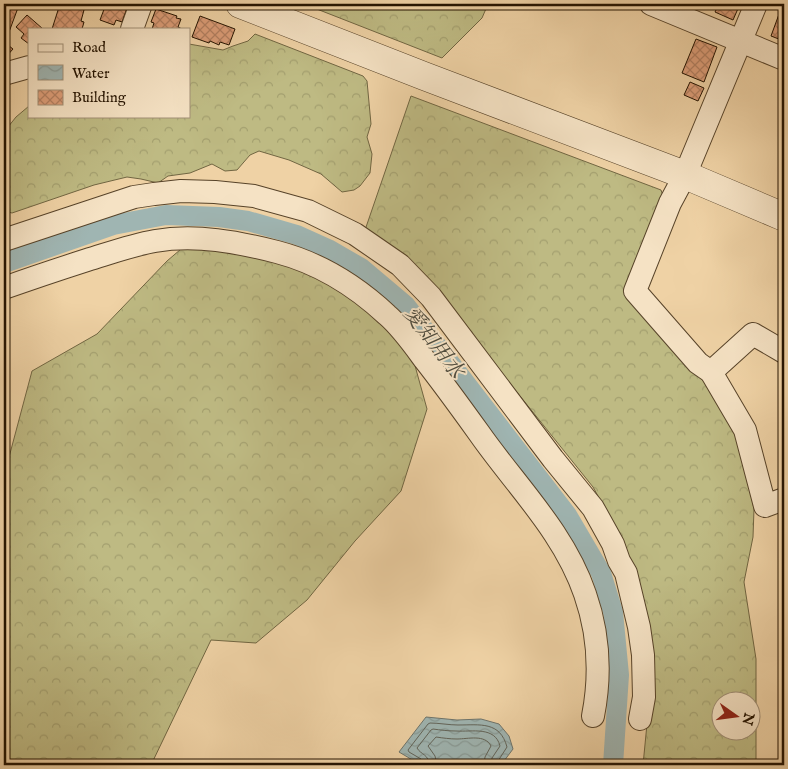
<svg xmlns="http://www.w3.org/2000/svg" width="788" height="769" viewBox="0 0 788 769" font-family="'IM FELL English','Noto Serif JP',serif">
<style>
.forest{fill:url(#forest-crowns);stroke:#716642;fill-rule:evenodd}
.water{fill:url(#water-waves);stroke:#6e746b}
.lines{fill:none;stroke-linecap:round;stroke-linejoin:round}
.shore{stroke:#626459;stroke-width:1}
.canal{stroke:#9fb5b2;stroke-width:20}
.building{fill:url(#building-cross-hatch);stroke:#241300}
.minor-casing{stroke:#574329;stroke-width:24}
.tertiary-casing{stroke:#574329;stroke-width:29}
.minor{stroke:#f5e2c4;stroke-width:22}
.tertiary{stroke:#f5e2c4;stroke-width:28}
.labels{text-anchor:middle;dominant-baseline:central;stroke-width:4;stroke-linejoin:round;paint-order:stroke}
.water-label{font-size:21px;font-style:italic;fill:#4f4c3e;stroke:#f5e2c4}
</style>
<defs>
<pattern id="forest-crowns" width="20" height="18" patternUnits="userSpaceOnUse" patternTransform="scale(1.25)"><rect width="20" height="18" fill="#beba83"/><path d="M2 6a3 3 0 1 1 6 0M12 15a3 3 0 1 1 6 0" fill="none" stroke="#a39f6f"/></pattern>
<pattern id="water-waves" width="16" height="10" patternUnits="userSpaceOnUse" patternTransform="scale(1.25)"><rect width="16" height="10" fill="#9fb5b2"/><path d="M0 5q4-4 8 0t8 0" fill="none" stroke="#899b97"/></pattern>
<pattern id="building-cross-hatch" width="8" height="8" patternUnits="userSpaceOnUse" patternTransform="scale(1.25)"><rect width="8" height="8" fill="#dd9e79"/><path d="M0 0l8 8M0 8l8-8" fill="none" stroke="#b38061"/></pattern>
</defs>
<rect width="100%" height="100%" fill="#efd2a5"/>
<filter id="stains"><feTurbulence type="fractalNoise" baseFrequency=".004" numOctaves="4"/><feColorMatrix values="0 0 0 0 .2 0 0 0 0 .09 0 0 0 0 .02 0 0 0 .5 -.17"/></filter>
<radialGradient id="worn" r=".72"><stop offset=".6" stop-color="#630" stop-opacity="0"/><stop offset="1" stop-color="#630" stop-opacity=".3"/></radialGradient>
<g class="forest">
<path d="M304,4H488L482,18L442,58Z"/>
<path d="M255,34L363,76L367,81L371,124L367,137L372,154L370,173L360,186L354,190L342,192L321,174L289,160L259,151L250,155L237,170L225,171L212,164L190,173L168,176L158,183L141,179L127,177L94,185L12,213L4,211V132L16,117L29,106V116H189V44L223,50L233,46L248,41Z"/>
<path d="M411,96L661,190L664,199L627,295L712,388L739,436L754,509L753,537L744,582L756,659V765H643L647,724L624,543L593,487L434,289L364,233ZM720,702H750V732H720Z"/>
<path d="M201,232L306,260L409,344L427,409L401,491L355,541L307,600L256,643L211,640L151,765H4V476L32,371L97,334L167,261Z"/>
</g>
<path class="water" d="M426,717L457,720L481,719L499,724L509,736L513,749L501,765H421L399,752Z"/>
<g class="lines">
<g class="shore">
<path d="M423,765L421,759L409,752L408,750L428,724L430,723C439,723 449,725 458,725C480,725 500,721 507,747L498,761L497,765"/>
<path d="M429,765C429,754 421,755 417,748L431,730L433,729C440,730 448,731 456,731C472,732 495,726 500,746L492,758L491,765"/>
<path d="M437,765L435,756L428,746L436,737C443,738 450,739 457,739C468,739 485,734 491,746L485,757L484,765"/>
</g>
<path class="canal" d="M4,263L113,225L166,215L219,217L248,221L297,235L328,249L361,268L406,306L567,515L601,573L613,612L619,675L613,765"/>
</g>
<g class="building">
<path d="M4,4L19,5L9,32L4,30Z"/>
<path d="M60,4H66L84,10L81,21L84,22L82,29H52Z"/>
<path d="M106,4H125L128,5L122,22L116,20L114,25L100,20Z"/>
<path d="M719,4H740L733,20L715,12Z"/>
<path d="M782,6H784V41L771,36Z"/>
<path d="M156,9L177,16L176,18L181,19L178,27L182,29H152L154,23L151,22Z"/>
<path d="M27,15L43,29H29V44L21,38L24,34L16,27Z"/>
<path d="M200,16L235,29L229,45L220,42L219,45L210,41L209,43L192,37Z"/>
<path d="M696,39L717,47L704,82L682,73Z"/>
<path d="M4,42L13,49L4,59Z"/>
<path d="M690,82L704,88L698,101L684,95Z"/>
</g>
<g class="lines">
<defs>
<g id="minor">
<path d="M651,4L784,59"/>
<path d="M756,4L685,175L670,203L635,291L698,363L711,372L745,430L765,506L784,499"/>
<path d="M132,29L141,4"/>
<path d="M4,74L29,67"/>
<path d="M4,240L134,197L154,194L181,191L215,192L254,196L308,211L355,234L400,265L431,297L553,459L593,508L613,544L619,561L626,573L639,627L643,655L644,697L640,719"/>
<path d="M4,288C32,278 59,269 87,260C110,253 132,245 155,241C196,234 238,242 277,252C319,263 356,286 387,315C401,327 413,344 424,359C443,383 461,408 479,433C516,486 564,532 585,594C599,634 601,675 593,716"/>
<path d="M711,372L753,334L784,352"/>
</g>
<path id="tertiary" d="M240,4L424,76L685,175L784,217"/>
</defs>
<use href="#minor" class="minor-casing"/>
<use href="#tertiary" class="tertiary-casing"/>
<use href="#minor" class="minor"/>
<use href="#tertiary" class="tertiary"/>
</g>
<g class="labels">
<g class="water-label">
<text transform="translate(433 343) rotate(52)">愛知用水</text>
</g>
</g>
<rect width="788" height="769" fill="none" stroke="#efd2a5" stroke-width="20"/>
<rect x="5" y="5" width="778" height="759" fill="none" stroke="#241300" stroke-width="2.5"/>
<rect x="10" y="10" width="768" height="749" fill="none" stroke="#241300"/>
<rect x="28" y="28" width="162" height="90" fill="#f5e2c4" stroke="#a18f76"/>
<rect x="38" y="44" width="25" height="8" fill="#f5e2c4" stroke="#a18f76"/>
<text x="72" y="52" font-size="15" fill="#241300">Road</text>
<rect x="38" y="65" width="25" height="15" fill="url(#water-waves)" stroke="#a18f76"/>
<text x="72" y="78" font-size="15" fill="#241300">Water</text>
<rect x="38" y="90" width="25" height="15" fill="url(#building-cross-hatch)" stroke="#a18f76"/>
<text x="72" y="102" font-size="15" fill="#241300">Building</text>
<g transform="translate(736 716) rotate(104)"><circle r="24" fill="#f5e2c4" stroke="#a18f76"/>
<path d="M0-4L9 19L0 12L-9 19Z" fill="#8f2418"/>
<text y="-8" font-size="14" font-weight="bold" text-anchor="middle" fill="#241300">N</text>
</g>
<rect width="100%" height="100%" filter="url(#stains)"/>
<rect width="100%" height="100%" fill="url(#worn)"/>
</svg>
